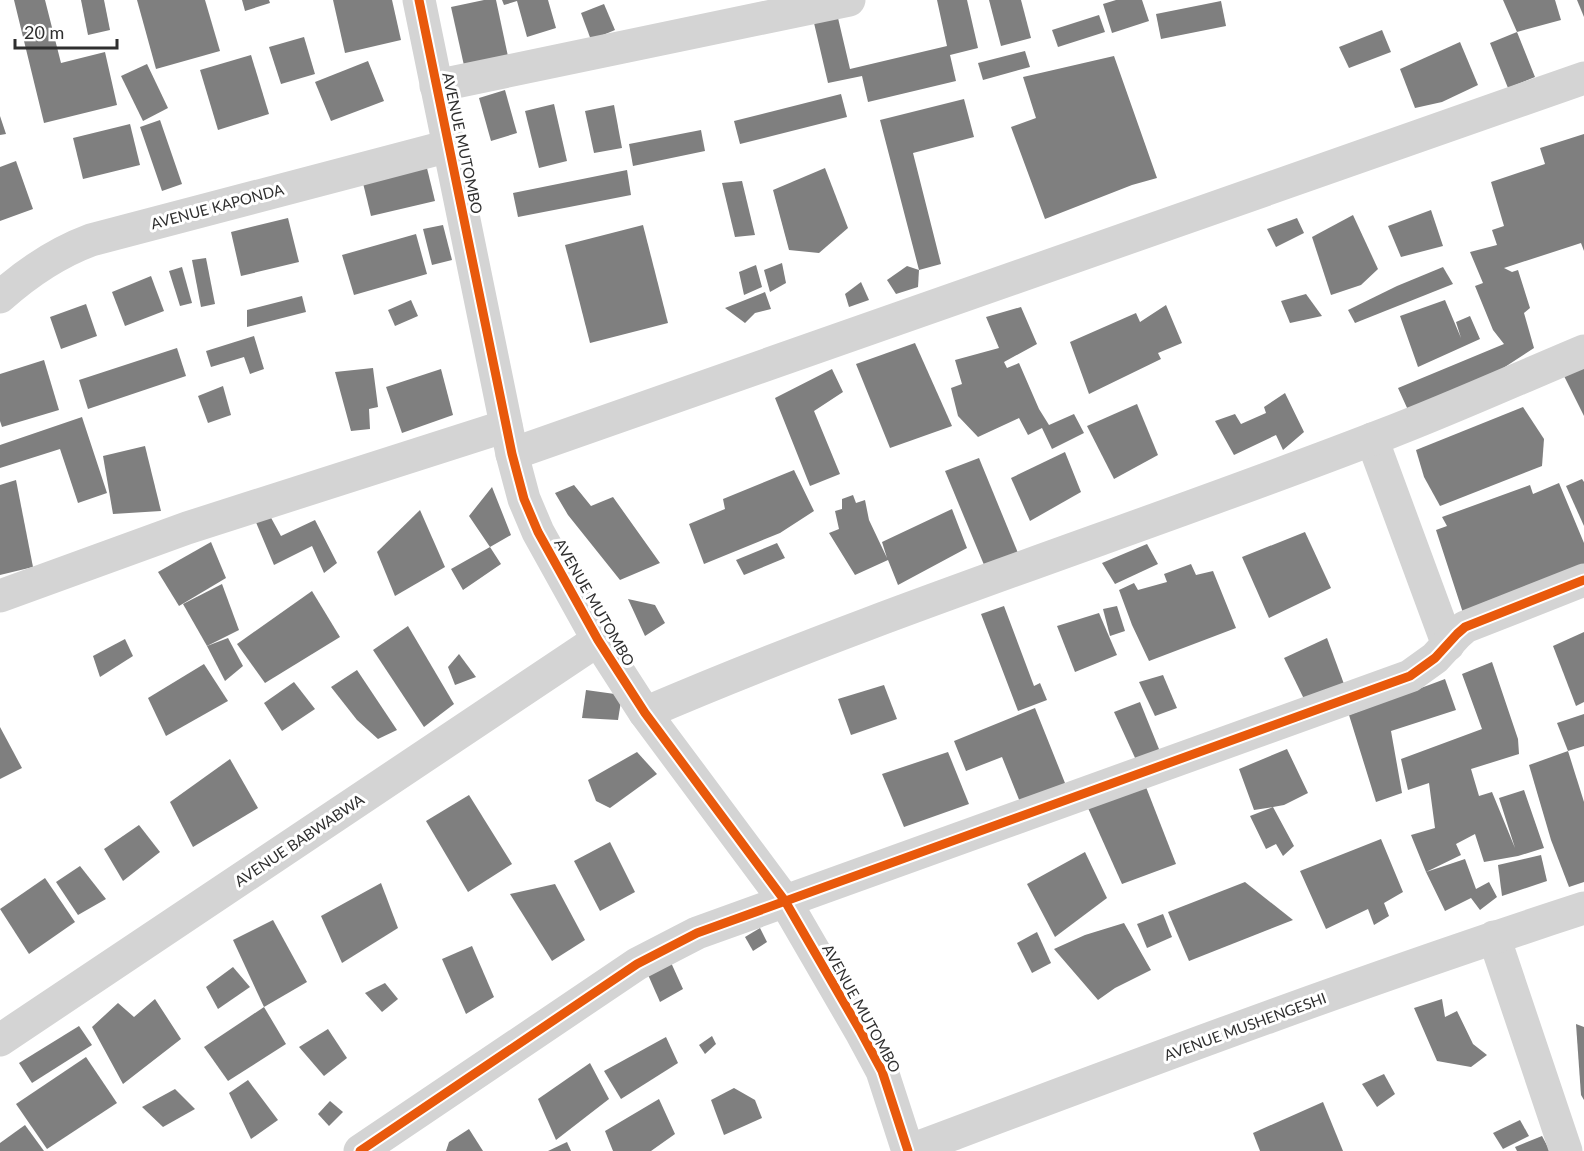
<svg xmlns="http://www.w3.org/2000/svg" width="1584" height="1151" viewBox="0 0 1584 1151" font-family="Lato,sans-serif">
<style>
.building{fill:#7f7f7f}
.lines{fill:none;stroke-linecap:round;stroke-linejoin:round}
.minor{stroke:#d4d4d4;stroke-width:33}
.cycleway-casing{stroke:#fff;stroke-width:13}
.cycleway{stroke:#e8590c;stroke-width:9}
.labels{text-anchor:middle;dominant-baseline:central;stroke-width:6;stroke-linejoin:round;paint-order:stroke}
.street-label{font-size:15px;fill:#2f2f2f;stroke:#fff}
</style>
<rect width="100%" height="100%" fill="#fff"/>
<g class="building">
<path d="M14,0H45L61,63L105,52L117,105L44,123Z"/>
<path d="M81,0H104L110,30L88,35Z"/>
<path d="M137,0H205L220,51L156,69Z"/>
<path d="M242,0H269L270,3L245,11Z"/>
<path d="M333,0H392L401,40L345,53Z"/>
<path d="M484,0H496L509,61L465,70L451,7Z"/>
<path d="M502,0H548L556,28L527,37L517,1L504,5Z"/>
<path d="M937,0H967L978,48L950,55L956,81L868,102L862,76L828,83L814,23L838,18L850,69L947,46Z"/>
<path d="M989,0H1021L1031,38L1001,46Z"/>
<path d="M1116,0H1142L1149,21L1112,33L1103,4Z"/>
<path d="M1503,0H1555L1561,20L1517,32Z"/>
<path d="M1577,0H1584V17Z"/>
<path d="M1221,1L1226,26L1161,39L1156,14Z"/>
<path d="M604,4L615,30L591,40L581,13Z"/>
<path d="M1099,15L1105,32L1058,47L1052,30Z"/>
<path d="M1382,30L1391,52L1349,68L1339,47Z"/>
<path d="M1517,32L1535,77L1508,88L1490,43Z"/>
<path d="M304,37L315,74L281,84L269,47Z"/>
<path d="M1460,42L1478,85L1442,102L1415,108L1400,69Z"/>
<path d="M1025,51L1030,67L983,80L978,63Z"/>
<path d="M251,55L269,114L218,130L200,70Z"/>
<path d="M1114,56L1157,178L1132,185L1045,219L1011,127L1036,118L1023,77Z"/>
<path d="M368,61L384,101L331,121L315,82Z"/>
<path d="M147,64L168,108L143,121L121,76Z"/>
<path d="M505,90L517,133L491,141L479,98Z"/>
<path d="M841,94L847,117L740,144L734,121Z"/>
<path d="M964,99L974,137L913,153L941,264L919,270L880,120Z"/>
<path d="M554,104L567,161L539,168L525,111Z"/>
<path d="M614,105L622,148L594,153L585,111Z"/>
<path d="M0,116L6,134L0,135Z"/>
<path d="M160,120L182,184L162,191L140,127Z"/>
<path d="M130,124L140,165L83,179L73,138Z"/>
<path d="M701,130L705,151L633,166L629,144Z"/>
<path d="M1584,134V251L1581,243L1504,268L1512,272L1518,270L1530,308L1524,313L1534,348L1491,376L1408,410L1398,388L1504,344L1493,330L1475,286L1483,283L1470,252L1497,245L1492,230L1504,226L1491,182L1545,164L1540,148Z"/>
<path d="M16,161L33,209L0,221V167Z"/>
<path d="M426,164L435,201L371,216L362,179Z"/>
<path d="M825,168L848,228L819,253L789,250L773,190Z"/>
<path d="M627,170L631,195L518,217L513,193Z"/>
<path d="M742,181L755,235L735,237L722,183Z"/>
<path d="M1431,210L1443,246L1401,257L1388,226Z"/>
<path d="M1353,215L1378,269L1361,285L1331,295L1312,237Z"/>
<path d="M288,218L299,262L241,276L231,232Z"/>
<path d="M1297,218L1304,233L1276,247L1267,229Z"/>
<path d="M443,225L452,260L432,265L423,229Z"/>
<path d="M643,225L668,323L590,343L565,245Z"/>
<path d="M416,234L427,274L354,295L342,255Z"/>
<path d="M206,258L215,304L201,307L192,260Z"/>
<path d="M782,263L786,283L770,292L764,270Z"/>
<path d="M756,265L762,287L744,295L739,272Z"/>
<path d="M907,266L919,270L918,287L896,294L887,280Z"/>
<path d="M182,267L192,303L180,306L169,271Z"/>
<path d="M1443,267L1453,284L1355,323L1348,310L1397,286Z"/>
<path d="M151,276L164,311L125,326L112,292Z"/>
<path d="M861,282L869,300L849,307L845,294Z"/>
<path d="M765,292L771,309L755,313L745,323L725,308Z"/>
<path d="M1306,294L1322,316L1290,323L1281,301Z"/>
<path d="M302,296L306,312L247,327V310Z"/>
<path d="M411,300L418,316L395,326L388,310Z"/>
<path d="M1445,300L1461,338L1456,322L1470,316L1480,339L1418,367L1400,316Z"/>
<path d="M86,304L97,336L61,349L50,317Z"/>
<path d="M1166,305L1182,343L1158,353L1161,359L1089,394L1070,342L1136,313L1140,322Z"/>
<path d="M1021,307L1037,344L1004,362L1007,368L1019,363L1039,409L1049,425L1074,414L1084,433L1052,449L1042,428L1028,435L1019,418L978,437L958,416L951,388L962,384L955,360L999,348L986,317Z"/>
<path d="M254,336L264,369L250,374L244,357L211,367L206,351Z"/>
<path d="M915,343L952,426L890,448L856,364Z"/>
<path d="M177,348L186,376L88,409L79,380Z"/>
<path d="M44,360L59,410L2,427L0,421V374Z"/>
<path d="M1584,364V416L1563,374Z"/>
<path d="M373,368L378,407L369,409L370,429L351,431L335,372Z"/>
<path d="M441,369L453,415L402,433L386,387Z"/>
<path d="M832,369L843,392L814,411L840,474L810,486L775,398Z"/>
<path d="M223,386L231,415L208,423L198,396Z"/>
<path d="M1285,393L1304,432L1283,450L1276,435L1234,455L1215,421L1235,414L1241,424L1266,413L1264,407Z"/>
<path d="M1137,404L1158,455L1114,479L1087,426Z"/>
<path d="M1523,407L1544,439L1542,466L1440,506L1424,477L1416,450Z"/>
<path d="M82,417L107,493L78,503L60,449L0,468V445Z"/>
<path d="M145,446L161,511L113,514L103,456Z"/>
<path d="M1065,452L1081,492L1030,521L1011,478Z"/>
<path d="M979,458L1020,558L987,572L945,471Z"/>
<path d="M794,470L814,511L780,533L704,564L689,524L725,509L723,499Z"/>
<path d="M1582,479L1584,482V526L1566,486Z"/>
<path d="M16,480L33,567L0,575V485Z"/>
<path d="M1559,483L1584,543V565L1464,616L1436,530L1447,526L1442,517L1530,485L1533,494Z"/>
<path d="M574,485L591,506L613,497L660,563L620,580L568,515L555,493Z"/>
<path d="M492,487L511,535L490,547L501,564L463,590L451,569L490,547L469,516Z"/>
<path d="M853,495L856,503L865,500L869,520L887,558L882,542L952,509L967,548L898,585L888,560L855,575L829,533L839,529L835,511L842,509V499Z"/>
<path d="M420,510L445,567L395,596L377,552Z"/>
<path d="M269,514L281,536L315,520L337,563L324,573L312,546L274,565L255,520Z"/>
<path d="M1305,532L1331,588L1269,618L1242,557Z"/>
<path d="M211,542L226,578L179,606L158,572Z"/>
<path d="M777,543L785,558L744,575L736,560Z"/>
<path d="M1147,544L1158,564L1115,584L1102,563Z"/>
<path d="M1191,564L1196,575L1213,571L1236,628L1149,661L1132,625L1119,590L1134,583L1138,590L1167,582L1164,574Z"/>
<path d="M222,584L239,630L207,646L183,604Z"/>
<path d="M312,591L340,637L265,683L237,644Z"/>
<path d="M628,599L655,605L665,623L645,636Z"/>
<path d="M1004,606L1034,686L1040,683L1047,700L1018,711L981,614Z"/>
<path d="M1117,606L1125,631L1110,636L1103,609Z"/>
<path d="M1099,613L1117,655L1075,672L1057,626Z"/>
<path d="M408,626L454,704L424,727L373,650Z"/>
<path d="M1584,632V702L1576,706L1553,646Z"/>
<path d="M228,638L243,666L225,681L207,646Z"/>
<path d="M1327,638L1344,684L1305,701L1284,658Z"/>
<path d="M125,639L133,656L100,677L93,656Z"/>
<path d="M459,654L476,677L455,685L448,667Z"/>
<path d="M1492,662L1518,739L1519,754L1471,769L1479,796L1492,792L1515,848L1499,798L1524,790L1544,848L1518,856L1484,862L1475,834L1456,844L1461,855L1426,872L1465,859L1476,889L1489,882L1497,897L1480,910L1471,898L1445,911L1426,872L1411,835L1435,828L1429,783L1408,790L1401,759L1482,729L1462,674Z"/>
<path d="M204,664L228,701L166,736L148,698Z"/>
<path d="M357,670L397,730L378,739L357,720L331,687Z"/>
<path d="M1163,675L1177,708L1155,716L1139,682Z"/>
<path d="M1445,679L1456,710L1391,731L1402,793L1376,802L1349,715Z"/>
<path d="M294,682L315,709L282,731L264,703Z"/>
<path d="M884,685L897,719L851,735L838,699Z"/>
<path d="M586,690L622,695L618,720L582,718Z"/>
<path d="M1140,702L1161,754L1136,760L1114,712Z"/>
<path d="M1035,708L1069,793L1024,812L1002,757L966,771L954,741Z"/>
<path d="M1584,714V746L1568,751L1557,723Z"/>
<path d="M0,727L22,768L0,779Z"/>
<path d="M1287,749L1308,793L1284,805L1273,807L1294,846L1283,856L1276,844L1266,849L1250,816L1273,807L1254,810L1239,769Z"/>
<path d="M1568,751L1584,802V882L1569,887L1551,840L1529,765Z"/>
<path d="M637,752L657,774L610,808L596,801L588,780Z"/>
<path d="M948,752L969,804L904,827L882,774Z"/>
<path d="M230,759L258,808L193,847L170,802Z"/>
<path d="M1146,787L1176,864L1122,884L1088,808Z"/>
<path d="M469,795L512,864L468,892L426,821Z"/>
<path d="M139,825L160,852L123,881L104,849Z"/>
<path d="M1381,839L1403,892L1384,903L1389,916L1374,925L1368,909L1326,929L1300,871Z"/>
<path d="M610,842L635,892L600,911L574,861Z"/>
<path d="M1085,852L1107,898L1055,937L1027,884Z"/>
<path d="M1541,855L1547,881L1502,896L1498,865Z"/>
<path d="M80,866L106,899L78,915L56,882Z"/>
<path d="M45,878L75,922L29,954L0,909Z"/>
<path d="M1245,882L1293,920L1189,961L1168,912Z"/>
<path d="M381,883L398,928L342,963L321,916Z"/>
<path d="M555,884L585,940L552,961L510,894Z"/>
<path d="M1163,914L1172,937L1147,948L1137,924Z"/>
<path d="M273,920L307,982L264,1007L233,940Z"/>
<path d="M1124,923L1151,970L1115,988L1098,1000L1054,949L1085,935Z"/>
<path d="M760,928L767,942L753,951L745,937Z"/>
<path d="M1037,932L1051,963L1032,973L1017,943Z"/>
<path d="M472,946L494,997L466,1014L442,959Z"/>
<path d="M668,956L683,989L660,1002L645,968Z"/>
<path d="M233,967L250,987L218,1009L206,987Z"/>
<path d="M385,983L398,999L382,1012L365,993Z"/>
<path d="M155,999L181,1039L123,1084L92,1027L118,1003L134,1017Z"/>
<path d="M1442,999L1445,1017L1457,1011L1473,1044L1487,1055L1471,1067L1437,1061L1414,1008Z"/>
<path d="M264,1007L286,1044L228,1081L204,1047Z"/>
<path d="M1576,1024L1584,1027V1100L1581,1095Z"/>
<path d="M79,1026L92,1045L32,1083L19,1063Z"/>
<path d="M328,1029L347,1058L324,1076L299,1047Z"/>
<path d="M712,1036L716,1044L705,1054L699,1045Z"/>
<path d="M666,1037L678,1063L621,1099L604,1071Z"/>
<path d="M86,1057L117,1103L47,1149L16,1104Z"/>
<path d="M590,1063L609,1099L556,1140L538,1099Z"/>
<path d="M1384,1074L1395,1094L1377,1107L1362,1084Z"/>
<path d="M248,1080L278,1120L251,1139L229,1093Z"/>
<path d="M734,1088L755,1100L762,1118L724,1135L711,1100Z"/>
<path d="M175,1089L195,1109L163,1127L142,1107Z"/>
<path d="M659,1099L675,1134L651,1151H613L605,1131Z"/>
<path d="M330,1101L343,1112L329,1126L318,1114Z"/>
<path d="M1323,1102L1343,1151H1260L1253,1133Z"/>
<path d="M1520,1120L1529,1136L1503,1149L1493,1133Z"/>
<path d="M25,1125L44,1151H0V1143Z"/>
<path d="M469,1129L483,1151H446L449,1142Z"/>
<path d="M1542,1136L1550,1151H1517L1515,1147Z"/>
<path d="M567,1142L571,1151H548Z"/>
</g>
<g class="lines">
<g class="minor">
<path d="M419,0L512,454L524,499L538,532L598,640L645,713L785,901L861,1032L882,1071L908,1151"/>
<path d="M436,86L849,0"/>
<path d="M0,297C28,272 56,253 91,240L449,146"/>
<path d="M1372,439L1448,645"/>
<path d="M512,454L1584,78"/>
<path d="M0,596L187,528L506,426"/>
<path d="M645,713C887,609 1138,530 1383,435C1451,409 1517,379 1584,351"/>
<path d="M1494,937L1566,1151"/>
<path d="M0,1040L598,640"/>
<path d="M360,1151L637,964L697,933L1410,676L1435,658L1457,634L1465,627L1584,580"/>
<path d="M908,1151C1132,1067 1356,982 1584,908"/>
</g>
<defs>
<g id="cycleway">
<path d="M419,0L512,454L524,499L538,532L598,640L645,713L785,901L861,1032L882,1071L908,1151"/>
<path d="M360,1151L637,964L697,933L1410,676L1435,658L1457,634L1465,627L1584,580"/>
</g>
</defs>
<use href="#cycleway" class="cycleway-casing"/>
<use href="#cycleway" class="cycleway"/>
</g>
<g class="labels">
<g class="street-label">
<text transform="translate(463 143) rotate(78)">AVENUE MUTOMBO</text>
<text transform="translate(217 206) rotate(-15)">AVENUE KAPONDA</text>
<text transform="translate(595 602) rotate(60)">AVENUE MUTOMBO</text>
<text transform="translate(299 840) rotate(-34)">AVENUE BABWABWA</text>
<text transform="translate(862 1008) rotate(61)">AVENUE MUTOMBO</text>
<text transform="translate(1245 1026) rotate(-20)">AVENUE MUSHENGESHI</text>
</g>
</g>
<path d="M15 39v9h102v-9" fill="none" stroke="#2f2f2f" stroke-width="3"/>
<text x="24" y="39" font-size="18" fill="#2f2f2f" stroke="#ffffff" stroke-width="4.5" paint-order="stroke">20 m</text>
</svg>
